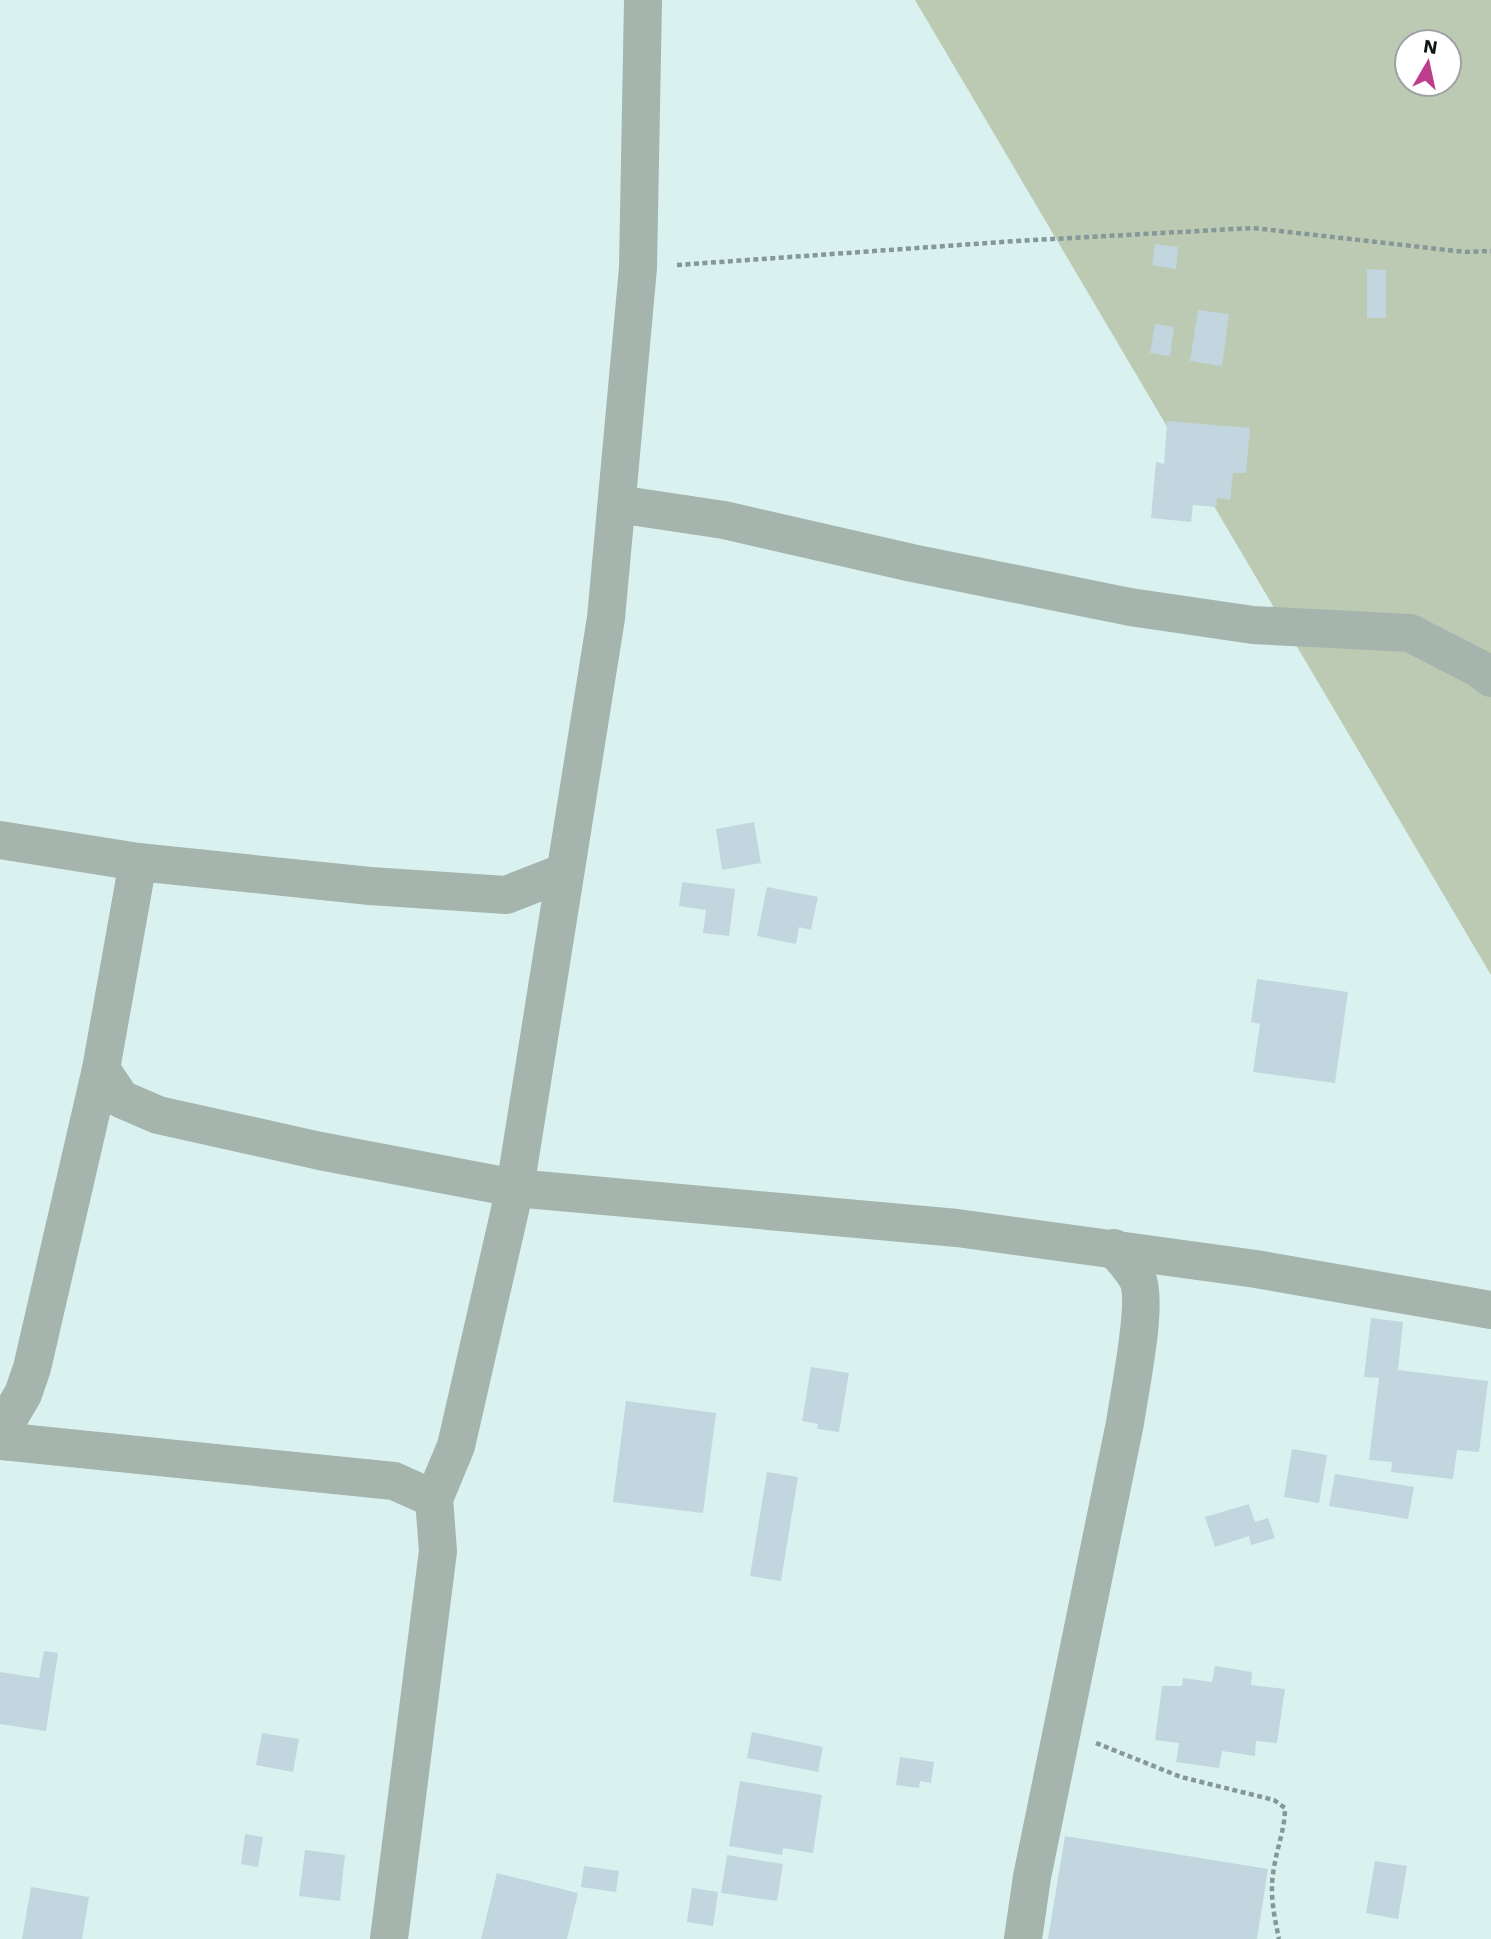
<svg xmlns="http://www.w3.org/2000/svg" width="1491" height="1939" viewBox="0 0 1491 1939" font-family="'Work Sans',sans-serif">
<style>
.green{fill:#bdcab3;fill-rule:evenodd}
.building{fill:#c1d6df}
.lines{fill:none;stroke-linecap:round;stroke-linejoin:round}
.path{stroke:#859897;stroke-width:4.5;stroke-dasharray:5 3.5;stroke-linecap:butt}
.minor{stroke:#a5b4ac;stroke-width:38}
</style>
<rect width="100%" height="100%" fill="#d9f2f0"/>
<path class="green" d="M915,0H1491V975ZM1407,42H1449V84H1407Z"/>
<g class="building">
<path d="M1155,244L1178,247L1176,269L1152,265Z"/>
<path d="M1367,269L1386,270V318H1367Z"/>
<path d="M1198,310L1229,314L1222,366L1190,361Z"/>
<path d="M1155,324L1174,327L1170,356L1150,353Z"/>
<path d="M1167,421L1250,428L1246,473H1233L1230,500L1217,498L1216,507L1193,505L1191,522L1151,518L1156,462L1164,464Z"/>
<path d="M754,822L761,863L722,870L716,829Z"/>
<path d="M682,882L735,889L729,936L703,933L706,910L679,906Z"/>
<path d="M767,887L818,897L811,930L799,927L796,944L757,936Z"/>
<path d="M1257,979L1348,992L1335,1083L1253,1072L1260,1024L1251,1022Z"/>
<path d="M1371,1318L1403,1322L1398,1370L1488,1381L1479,1452L1457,1450L1453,1479L1391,1472L1392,1462L1369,1460L1379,1378L1364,1377Z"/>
<path d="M811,1367L849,1373L839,1432L817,1429L818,1424L802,1421Z"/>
<path d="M626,1401L716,1413L703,1513L613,1502Z"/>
<path d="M1292,1449L1327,1455L1319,1503L1284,1497Z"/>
<path d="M767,1472L798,1477L781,1581L750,1576Z"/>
<path d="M1335,1474L1414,1487L1408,1519L1329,1506Z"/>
<path d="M1249,1504L1255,1522L1268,1518L1275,1538L1251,1545L1249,1536L1215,1547L1205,1517Z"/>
<path d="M44,1651L58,1653L46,1731L0,1724V1672L39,1678Z"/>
<path d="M1215,1666L1252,1672L1251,1685L1285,1689L1277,1743L1256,1741L1255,1756L1222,1751L1219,1768L1176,1762L1179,1743L1155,1740L1162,1686H1182L1183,1678L1212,1682Z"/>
<path d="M752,1732L823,1747L818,1772L747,1758Z"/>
<path d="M262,1733L299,1739L293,1772L256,1765Z"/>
<path d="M900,1757L934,1762L931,1783L920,1781L919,1788L896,1785Z"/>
<path d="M740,1781L822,1795L813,1853L783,1848L782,1855L729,1846Z"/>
<path d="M245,1834L263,1837L258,1867L241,1864Z"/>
<path d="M1065,1836L1268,1869L1257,1939H1048Z"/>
<path d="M305,1850L345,1855L340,1901L299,1896Z"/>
<path d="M727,1855L783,1864L777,1901L721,1893Z"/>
<path d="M1375,1861L1407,1866L1398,1919L1366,1913Z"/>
<path d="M584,1866L619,1871L616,1892L581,1887Z"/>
<path d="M497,1873L578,1893L567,1939H481Z"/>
<path d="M31,1887L89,1897L82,1939H22Z"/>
<path d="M692,1888L718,1892L713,1926L687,1922Z"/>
</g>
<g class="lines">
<g class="path">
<path d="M677,265L1016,241L1253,228L1465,252L1491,251"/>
<path d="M1096,1743L1181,1777L1274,1800L1285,1808C1285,1829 1277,1847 1274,1868C1269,1892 1274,1915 1279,1939"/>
</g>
<g class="minor">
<path d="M617,504L724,520L912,563L1130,607L1253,625L1410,633L1480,669L1491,678"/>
<path d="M0,840L138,862L370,886L506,895L565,872"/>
<path d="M101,1069L121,1099L158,1115L320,1151L515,1188L957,1228L1256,1269L1491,1310"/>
<path d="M0,1433L23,1394L32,1368L101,1069L138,862"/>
<path d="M0,1441L394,1481L434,1499"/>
<path d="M389,1939L438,1551L434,1499L456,1446L515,1188L606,618L638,268L643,0"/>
<path d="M1023,1939L1032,1877L1125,1423C1129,1394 1149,1300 1137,1278C1131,1267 1121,1257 1114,1248"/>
</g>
</g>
<g transform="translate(1428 63) rotate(9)"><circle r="33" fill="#ffffff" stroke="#9fa2a2" stroke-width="2"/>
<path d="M0-5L12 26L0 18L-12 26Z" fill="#bb3d8c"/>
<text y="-10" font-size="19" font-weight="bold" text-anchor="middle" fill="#0e1717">N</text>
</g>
</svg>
